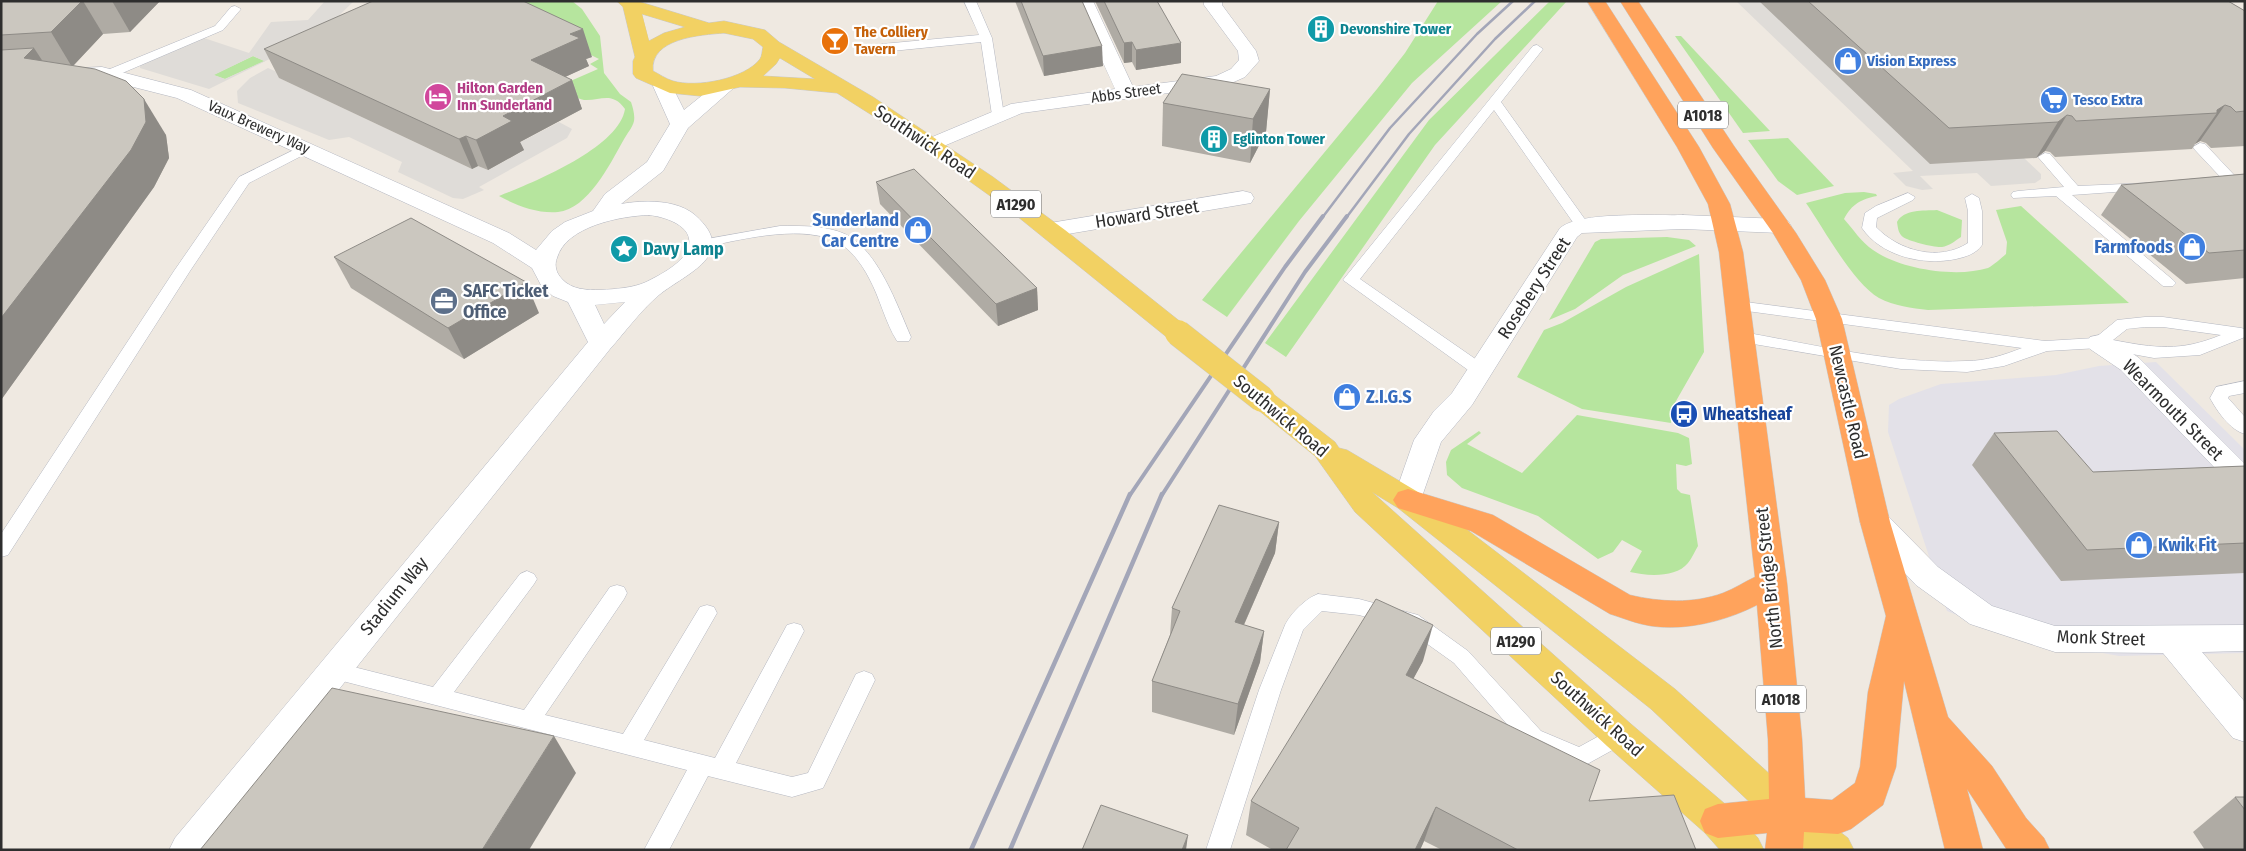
<svg xmlns="http://www.w3.org/2000/svg" width="2246" height="851" viewBox="0 0 2246 851" font-family="'Fira Sans Condensed',sans-serif">
<style>
.industrial{fill:#e3e1e8}
.green{fill:#b6e59e}
.plaza{fill:#dfdcd8;fill-rule:evenodd}
.lines{fill:none;stroke-linecap:round;stroke-linejoin:round}
.lane-casing{stroke:#b4b7c1;stroke-width:1}
.street-casing{stroke:#b4b7c1;stroke-width:1}
.primary-casing{stroke:#c9c9c9;stroke-width:1}
.highway-casing{stroke:#c9c9c9;stroke-width:1}
.lane{fill:#fff;fill-rule:evenodd}
.street{fill:#fff;fill-rule:evenodd}
.primary{fill:#f2d163;fill-rule:evenodd}
.highway{fill:#ffa35c;fill-rule:evenodd}
.rail-far2{stroke:#a3a6b8;stroke-width:2.5}
.rail-far1{stroke:#a3a6b8;stroke-width:4}
.rail{stroke:#a3a6b8;stroke-width:4.5}
.primary-bridge-casing{stroke:#c9c9c9;stroke-width:27;stroke-linecap:butt}
.primary-bridge{stroke:#f2d163;stroke-width:26}
.wall{fill:#afaba4}
.shaded-wall{fill:#8e8b86}
.building{fill:#cbc7bf;stroke:#8e8b86}
.labels{text-anchor:middle;dominant-baseline:central;stroke-width:4.5;stroke-linejoin:round;paint-order:stroke}
.far-culture-label{font-size:15px;font-weight:bold;fill:#0d838f;stroke:#fff;text-anchor:start}
.far-food-label{font-size:15px;font-weight:bold;fill:#c56008;stroke:#fff;text-anchor:start}
.far-shop-label{font-size:15px;font-weight:bold;fill:#366cbe;stroke:#fff;text-anchor:start}
.far-hotel-label{font-size:15px;font-weight:bold;fill:#b23c85;stroke:#fff;text-anchor:start}
.far-street-label{font-size:15px;fill:#2e2e2e;stroke:#fff}
.shield{fill:#fff;stroke:#6d6d6d;stroke-width:1}
.shield-label{font-size:16px;font-weight:bold;fill:#2e2e2e}
.street-label{font-size:18px;fill:#2e2e2e;stroke:#fff}
.shop-label{font-size:18px;font-weight:bold;fill:#366cbe;stroke:#fff;text-anchor:end}
.culture-label{font-size:18px;font-weight:bold;fill:#0d838f;stroke:#fff;text-anchor:start}
.service-label{font-size:18px;font-weight:bold;fill:#4e5e75;stroke:#fff;text-anchor:start}
.transit-label{font-size:18px;font-weight:bold;fill:#164399;stroke:#fff;text-anchor:start}
</style>
<rect width="100%" height="100%" fill="#efe9e1"/>
<path class="industrial" d="M2156,362L2245,450V653L2119,656L2009,636L1947,611L1888,432L1889,405L1899,399L1941,384L2056,375L2099,366Z"/>
<g class="green">
<path d="M482,1H572L582,9L600,36L604,73L620,94L631,102C633,108 635,115 634,121C633,127 626,135 623,141C610,164 588,209 558,212C538,214 515,205 499,196C532,183 619,148 625,109C612,91 601,101 584,100C577,99 565,90 559,86L598,69L590,64L599,59Z"/>
<path d="M1438,1H1502L1412,83L1299,221L1227,317L1202,300L1377,89L1405,53Z"/>
<path d="M1550,1H1567L1435,145L1286,357L1265,343L1429,120Z"/>
<path d="M1675,36H1681L1770,131L1743,133Z"/>
<path d="M253,56L265,61L225,79L213,75Z"/>
<path d="M1788,138L1834,186L1797,195L1778,181L1748,140Z"/>
<path d="M1864,192L1876,194L1877,196C1861,199 1852,204 1844,219C1853,229 1862,243 1873,250C1899,269 1956,278 1988,268C1994,265 2001,258 2006,254L2007,242L1996,210L2021,206L2129,303L1928,310C1912,308 1894,306 1879,298C1853,283 1824,229 1806,203L1845,193Z"/>
<path d="M1937,210L1962,220L1961,237C1955,241 1949,246 1942,247C1936,248 1908,241 1903,237C1898,233 1898,228 1897,222C1904,209 1923,211 1937,210Z"/>
<path d="M1667,237L1689,240L1696,246L1623,275L1575,309L1549,320L1595,242L1601,239Z"/>
<path d="M1699,254L1704,352L1672,408L1671,423L1582,409L1517,377L1544,330L1562,323L1626,287Z"/>
<path d="M1577,415L1678,433L1689,438L1692,464L1686,466L1676,464L1677,489L1681,493L1690,495L1698,546C1695,551 1692,558 1688,563C1676,578 1647,576 1630,572L1642,551L1622,540L1613,552L1598,559L1538,516L1462,488L1447,475L1446,462L1451,450L1479,431L1481,433L1467,444L1522,473Z"/>
</g>
<g class="plaza">
<path d="M325,1H354L320,34L209,89L140,68V66L144,63L201,37L249,53L271,22L308,20ZM253,56L264,61L225,79L214,75Z"/>
<path d="M1736,1H1759L2024,158L2041,174V179L2035,183L1991,186L1977,173L1920,176L1933,189L1922,190L1906,186L1893,173L1913,171Z"/>
<path d="M268,68L284,75L279,78L472,169L478,166L488,170L523,151L515,145L559,122L572,129L567,138L479,187L484,190L463,199L453,198L398,172L402,162L349,137L329,140L238,103L237,91L250,78Z"/>
</g>
<g class="lines">
<defs>
<g id="lane">
<path d="M964,1H976L992,38L1004,115L1003,118L998,119L992,115L981,42L882,52L876,48L882,44L979,35Z"/>
<path d="M235,6L241,9L223,30L113,77H105L103,74L105,71L215,26L231,7Z"/>
<path d="M1537,45L1543,49L1501,102L1589,225L1587,228H1577L1494,110L1360,279L1487,367L1489,371L1487,375L1481,377L1475,375L1343,280L1533,46Z"/>
<path d="M2200,143L2205,144L2236,177L2238,180L2236,183H2226L2195,150L2193,147Z"/>
<path d="M306,144L311,145L313,148L311,151L249,183L190,271L8,555L1,557V534L174,271L239,177Z"/>
<path d="M2045,153L2050,154L2078,186L2147,183L2149,186L2147,189L2142,190L2072,195L2173,280L2176,283L2173,286H2163L2056,196L2013,198L2011,195L2013,192L2018,191L2064,187L2038,157Z"/>
<path d="M1908,193L1915,197L1913,200L1877,218L1876,227C1899,251 1939,262 1968,243V211L1965,198L1972,194L1979,198L1982,211V245C1976,254 1965,257 1956,259C1923,266 1881,256 1862,228L1865,213L1876,206Z"/>
<path d="M780,226C801,226 825,225 845,234C878,250 897,305 911,337L909,341H897C885,322 880,298 869,278C861,263 849,246 833,240C796,225 738,240 701,248L696,247L694,244L696,241Z"/>
<path d="M1738,301L2045,341L2095,338L2117,320L2145,317H2163L2241,328L2245,329V337L2200,355L2154,358L2099,348L2047,351L2004,366L1967,372L1901,369L1742,342L1736,341L1734,337L1736,333L1742,332C1812,344 1896,365 1966,361C1986,361 2004,355 2022,348L1732,309L1730,306L1732,303ZM2145,327H2163L2221,335C2180,352 2155,348 2113,340L2127,329Z"/>
<path d="M2245,381V393L2229,396L2228,398L2245,417V434C2230,430 2217,411 2210,398L2216,387Z"/>
<path d="M527,571L534,574L537,579L534,584L454,692L524,710L610,587L617,585L624,587L627,593L624,599L545,715L623,734L700,607L707,605L714,607L717,613L644,740L715,758L787,625L794,623L801,625L804,631L736,763L792,777L808,773L856,674L864,671L872,674L875,680L823,788L792,797L708,776L669,850H644L687,770L327,677L323,671L327,665L334,662L433,687L520,574Z"/>
<path d="M1318,594L1359,599L1418,615L1468,651L1541,731L1579,747L1619,725L1627,728L1630,735L1627,742L1580,768L1572,765L1525,745L1454,663L1405,628L1359,615L1322,611L1303,630L1281,690L1230,850H1206L1259,690L1285,625C1291,613 1306,598 1318,594Z"/>
</g>
<g id="street">
<path d="M1075,1H1093L1133,87L1216,76L1231,69L1239,60L1238,51L1204,5V1H1222V5L1256,51L1259,61L1245,77L1227,85L1022,113L939,148L932,150L925,148L921,144L925,140L1011,104L1115,89Z"/>
<path d="M102,67L191,90L509,233L536,250L552,231L565,222L593,211L605,194L647,162L670,124L653,86L656,82L663,80L670,82L684,110L720,81L727,79L734,81L737,85L688,128L663,171L621,204C643,200 676,199 695,215C740,255 686,273 659,295C641,310 626,331 610,349L211,850H169L175,838L588,342L568,302L553,296L542,287L532,268L493,243L177,98L102,79L1,84V72ZM649,215C667,217 700,228 686,253C678,266 658,276 646,282C633,288 615,289 601,290C587,290 572,290 562,279C556,273 554,265 557,258C566,226 621,216 649,215ZM625,302L604,324L595,305Z"/>
<path d="M1243,191L1251,193L1254,198L1251,203L1050,237L1042,235L1038,230L1042,225L1050,223Z"/>
<path d="M1683,215L1780,219L1788,221L1791,226L1788,231L1780,233L1683,229L1582,233L1577,237L1472,405L1441,442L1418,508L1408,511L1398,508L1393,500L1414,440L1434,411L1452,393L1560,228C1580,211 1654,216 1683,215Z"/>
<path d="M2099,335L2108,337L2139,358L2245,464V492L2235,489L2121,370L2090,349L2086,343L2090,337Z"/>
<path d="M1875,511L1886,514L1938,567L1992,606L2055,626L2245,625V651L2202,652L2245,702V742L2233,738L2163,653L2055,652L1970,624L1916,585L1864,530L1860,522L1864,514Z"/>
</g>
<g id="primary">
<path d="M617,1H637L709,23L724,21L765,30L779,42L873,97L993,177L1065,230L1187,327L1191,333L1187,339L1178,341L1169,339L1007,208L919,145L837,93L785,88L740,87L700,96L670,93L636,78L633,74V61L635,57L623,7ZM642,14L685,27L664,33L649,41ZM724,33L753,39L763,47C762,51 762,56 760,59C745,79 696,88 673,81C666,79 659,74 653,71C650,38 700,35 724,33ZM780,58L815,79L763,76L776,64Z"/>
<path d="M1262,390L1272,393L1335,442L1339,448L1347,450L1418,492L1675,689L1801,802L1848,838L1854,850H1806L1775,826L1651,709L1398,508L1372,492L1631,724L1731,809L1758,838L1764,850H1720L1705,833L1607,746L1355,512L1315,456L1252,405L1249,399L1252,393Z"/>
</g>
<path id="highway" d="M1587,1H1605L1699,147L1730,204L1743,252L1787,583L1802,739L1805,798L1832,800L1855,783L1860,767L1868,692L1886,616L1860,522L1816,319L1801,280L1773,233L1713,148L1620,1H1638L1734,146L1796,233L1825,280L1842,319L1890,522L1948,717L1992,766L2026,818L2044,838L2050,850H2007L1967,789L1983,850H1945L1904,681L1896,767L1883,805L1851,829L1838,834L1804,832L1803,850H1765L1767,833L1718,838L1705,833L1700,821L1705,809L1718,804L1769,799L1768,739L1757,605C1726,621 1686,631 1651,626C1637,624 1623,618 1610,614L1471,531L1398,508L1393,500L1398,492L1408,489L1493,515L1630,595C1660,602 1693,604 1723,593C1734,589 1744,582 1755,577L1719,252L1708,204L1677,147Z"/>
</defs>
<use href="#lane" class="lane-casing"/>
<use href="#street" class="street-casing"/>
<use href="#primary" class="primary-casing"/>
<use href="#highway" class="highway-casing"/>
<use href="#lane" class="lane"/>
<use href="#street" class="street"/>
<use href="#primary" class="primary"/>
<use href="#highway" class="highway"/>
<g class="rail-far2">
<path d="M1322,218L1390,128L1477,34L1513,1"/>
<path d="M1346,218L1409,134L1495,39L1535,1"/>
</g>
<g class="rail-far1">
<path d="M1130,495L1285,267L1323,216"/>
<path d="M1162,495L1305,272L1347,216"/>
</g>
<g class="rail">
<path d="M971,850L1130,494"/>
<path d="M1010,850L1162,494"/>
</g>
<defs>
<path id="primary-bridge" d="M1178,333L1262,399"/>
</defs>
<use href="#primary-bridge" class="primary-bridge-casing"/>
<use href="#primary-bridge" class="primary-bridge"/>
</g>
<g class="wall">
<path d="M1,1H160L130,32L103,34L73,66L166,135L169,158L154,187L1,400Z"/>
<path d="M1015,1H1082L1103,66L1044,76Z"/>
<path d="M1095,1H1157L1181,63L1136,70L1132,62L1124,63Z"/>
<path d="M1759,1H2228L2245,11V146L2211,148L2206,143L2200,141L2195,144L2192,149L2055,157L2050,152L2045,151L2036,158L1930,164Z"/>
<path d="M264,49L592,57L586,59L589,66L565,77L572,80L582,109L520,142L524,150L488,170L478,166L472,169L279,78Z"/>
<path d="M1270,89L1266,132L1250,163L1162,146L1163,103Z"/>
<path d="M2245,174V278L2186,284L2101,215L2121,185Z"/>
<path d="M876,182L1037,288L1038,310L998,326L880,204Z"/>
<path d="M334,257L539,313L464,359L351,288Z"/>
<path d="M1994,433L2093,472L2245,466V573L2061,581L1972,465Z"/>
<path d="M1279,522L1275,553L1244,625L1264,631L1260,662L1234,735L1152,712V681L1170,635L1172,608Z"/>
<path d="M1423,661L1413,679L1589,801L1696,850H1442L1424,841L1420,850H1273L1246,835L1251,801Z"/>
<path d="M2235,797H2245V850H2205L2193,832Z"/>
</g>
<g class="shaded-wall">
<path d="M82,1H83L103,34L72,67L51,32Z"/>
<path d="M112,1H160L130,32Z"/>
<path d="M583,29L592,57L586,59L589,66L541,88L531,60L570,34Z"/>
<path d="M1132,42V62L1124,63V43Z"/>
<path d="M1181,43V63L1136,70V50Z"/>
<path d="M1102,46L1103,66L1044,76L1043,56Z"/>
<path d="M34,48L57,83L24,58Z"/>
<path d="M572,80L582,109L520,142L524,150L488,170L476,140L503,116Z"/>
<path d="M1270,89L1266,132L1250,163L1253,119Z"/>
<path d="M144,99L166,135L169,158L154,187L1,400V318Z"/>
<path d="M2225,105L2200,141L2195,144L2217,113V110Z"/>
<path d="M2067,115L2045,151L2036,158L2058,122Z"/>
<path d="M466,136L478,166L472,169L459,139Z"/>
<path d="M526,282L539,313L464,359L448,328Z"/>
<path d="M1037,288L1038,310L998,326L996,304Z"/>
<path d="M1279,522L1275,553L1231,654L1235,622Z"/>
<path d="M1433,625L1423,661L1396,711L1406,675Z"/>
<path d="M1264,631L1260,662L1234,735L1238,704Z"/>
<path d="M554,736L576,773L529,850H482Z"/>
<path d="M1436,807L1424,841L1420,850H1415Z"/>
<path d="M1188,835L1186,850H1182Z"/>
</g>
<g class="building">
<path d="M1,1H82L51,32L1,35Z"/>
<path d="M373,1H523L583,29L570,34L580,38L531,60L572,80L503,116L512,121L476,140L466,136L459,139L264,49Z"/>
<path d="M1021,1H1082L1102,46L1043,56Z"/>
<path d="M1104,1H1157L1181,43L1136,50L1132,42L1124,43Z"/>
<path d="M1808,1H2228L2245,11V111L2236,112L2231,107L2225,105L2217,110V113L2076,121L2072,116L2067,115L2058,122L1949,128Z"/>
<path d="M34,48L24,58L95,69L126,81L144,99L146,122L131,150L1,318V50Z"/>
<path d="M1182,74L1270,89L1253,119L1163,103Z"/>
<path d="M914,169L1037,288L996,304L876,182Z"/>
<path d="M2245,174V250L2209,253L2121,185Z"/>
<path d="M411,218L526,282L448,328L334,257Z"/>
<path d="M2057,431L2093,472L2245,466V543L2087,550L1994,433Z"/>
<path d="M1219,505L1279,522L1235,622L1264,631L1238,704L1152,681L1180,611L1172,608Z"/>
<path d="M1376,599L1433,625L1406,675L1600,770L1589,801L1674,795L1696,850H1518L1436,807L1415,850H1286L1299,828L1251,801Z"/>
<path d="M332,688L554,736L482,850H200Z"/>
<path d="M2235,797H2245V810Z"/>
<path d="M1101,805L1188,835L1182,850H1082Z"/>
</g>
<defs>
<symbol id="building-disc" viewBox="-11 -11 22 22"><circle r="9.5" fill="#0f9aa8" stroke="#fff"/><path d="M-4-6H4V6H1V3H-1V6H-4ZM-2.5-4.3h1.7v1.8h-1.7ZM.8-4.3h1.7v1.8H.8ZM-2.5-1h1.7V.8h-1.7ZM.8-1h1.7V.8H.8Z" fill="#fff"/></symbol>
<symbol id="bar-disc" viewBox="-11 -11 22 22"><circle r="9.5" fill="#e8710a" stroke="#fff"/><path d="M-6-5H6L.8 .8V4.5H3.5V6h-7V4.5H-.8V.8Z" fill="#fff"/></symbol>
<symbol id="shop-disc" viewBox="-11 -11 22 22"><circle r="9.5" fill="#3f7fe0" stroke="#fff"/><path d="M-5-2.5h2.3a2.7 3.5 0 0 1 5.4 0H5L5.5 6h-11ZM-1.5-2.5h3a1.5 2.3 0 0 0-3 0Z" fill="#fff"/></symbol>
<symbol id="hotel-disc" viewBox="-11 -11 22 22"><circle r="9.5" fill="#d1479c" stroke="#fff"/><path d="M-6-4.5h1.5V1H6V5H4.5V3h-9V5H-6ZM-4 0a1.8 1.8 0 1 1 3.6 0ZM.5 0V-2.5h3Q6-2.5 6 0Z" fill="#fff"/></symbol>
<symbol id="supermarket-disc" viewBox="-11 -11 22 22"><circle r="9.5" fill="#3f7fe0" stroke="#fff"/><path d="M-6-5.5h2.5l.6 2H6L4.5 2H-2.5L-4.4-4H-6ZM-1.5 3.2a1.3 1.3 0 1 0 .1 0ZM3 3.2a1.3 1.3 0 1 0 .1 0Z" fill="#fff"/></symbol>
<symbol id="sight-disc" viewBox="-11 -11 22 22"><circle r="9.5" fill="#0f9aa8" stroke="#fff"/><path d="M0-6L1.8-2.2L6-1.7L2.9 1.2L3.7 5.4L0 3.3L-3.7 5.4L-2.9 1.2L-6-1.7L-1.8-2.2Z" fill="#fff"/></symbol>
<symbol id="office-disc" viewBox="-11 -11 22 22"><circle r="9.5" fill="#5c6f8a" stroke="#fff"/><path d="M-6-3h4V-5.5h4V-3h4V5H-6ZM-1-4.5V-3h2v-1.5ZM-6 0V1H6V0Z" fill="#fff"/></symbol>
<symbol id="bus-disc" viewBox="-11 -11 22 22"><circle r="9.5" fill="#1a4fb4" stroke="#fff"/><path d="M-5-6H5V4H4V6H2V4H-2V6H-4V4H-5ZM-3.5-4V0h7V-4ZM-3.5 1.2v1.5H-2V1.2ZM2 1.2v1.5H3.5V1.2Z" fill="#fff"/></symbol>
</defs>
<g fill-rule="evenodd">
<use href="#building-disc" x="1305" y="13" width="32" height="32"/>
<use href="#bar-disc" x="819" y="25" width="32" height="32"/>
<use href="#shop-disc" x="1832" y="45" width="32" height="32"/>
<use href="#hotel-disc" x="422" y="81" width="32" height="32"/>
<use href="#supermarket-disc" x="2038" y="84" width="32" height="32"/>
<use href="#building-disc" x="1198" y="123" width="32" height="32"/>
<use href="#shop-disc" x="902" y="214" width="32" height="32"/>
<use href="#shop-disc" x="2176" y="231" width="32" height="32"/>
<use href="#sight-disc" x="608" y="233" width="32" height="32"/>
<use href="#office-disc" x="428" y="285" width="32" height="32"/>
<use href="#shop-disc" x="1331" y="381" width="32" height="32"/>
<use href="#bus-disc" x="1668" y="398" width="32" height="32"/>
<use href="#shop-disc" x="2123" y="529" width="32" height="32"/>
</g>
<g class="labels">
<g class="far-culture-label">
<text x="1340" y="29">Devonshire Tower</text>
<text x="1233" y="139">Eglinton Tower</text>
</g>
<g class="far-food-label">
<text x="854" y="32">The Colliery<tspan x="854" dy="17">Tavern</tspan></text>
</g>
<g class="far-shop-label">
<text x="1867" y="61">Vision Express</text>
<text x="2073" y="100">Tesco Extra</text>
</g>
<g class="far-hotel-label">
<text x="457" y="88">Hilton Garden<tspan x="457" dy="17">Inn Sunderland</tspan></text>
</g>
<g class="far-street-label">
<text transform="translate(1126 93) rotate(-8)">Abbs Street</text>
<text transform="translate(259 127) rotate(24)">Vaux Brewery Way</text>
</g>
<g class="shield">
<rect x="1678" y="101.5" width="50" height="27" rx="4"/>
<rect x="991" y="190.5" width="50" height="27" rx="4"/>
<rect x="1491" y="627.5" width="50" height="27" rx="4"/>
<rect x="1756" y="685.5" width="50" height="27" rx="4"/>
</g>
<g class="shield-label">
<text x="1703" y="115">A1018</text>
<text x="1016" y="204">A1290</text>
<text x="1516" y="641">A1290</text>
<text x="1781" y="699">A1018</text>
</g>
<g class="street-label">
<text transform="translate(925 142) rotate(34)">Southwick Road</text>
<text transform="translate(1147 214) rotate(-9)">Howard Street</text>
<text transform="translate(1534 288) rotate(-57)">Rosebery Street</text>
<text transform="translate(1848 402) rotate(77)">Newcastle Road</text>
<text transform="translate(2173 410) rotate(45)">Wearmouth Street</text>
<text transform="translate(1281 416) rotate(40)">Southwick Road</text>
<text transform="translate(1769 578) rotate(-96)">North Bridge Street</text>
<text transform="translate(394 596) rotate(-51)">Stadium Way</text>
<text transform="translate(2101 638) rotate(2)">Monk Street</text>
<text transform="translate(1597 714) rotate(42)">Southwick Road</text>
</g>
<g class="shop-label">
<text x="899" y="220">Sunderland<tspan x="899" dy="21">Car Centre</tspan></text>
<text x="2173" y="247">Farmfoods</text>
<text x="1366" y="397" text-anchor="start">Z.I.G.S</text>
<text x="2158" y="545" text-anchor="start">Kwik Fit</text>
</g>
<g class="culture-label">
<text x="643" y="249">Davy Lamp</text>
</g>
<g class="service-label">
<text x="463" y="291">SAFC Ticket<tspan x="463" dy="21">Office</tspan></text>
</g>
<g class="transit-label">
<text x="1703" y="414">Wheatsheaf</text>
</g>
</g>
<rect width="2246" height="851" fill="none" stroke="#2e2e2e" stroke-width="5"/>
</svg>
